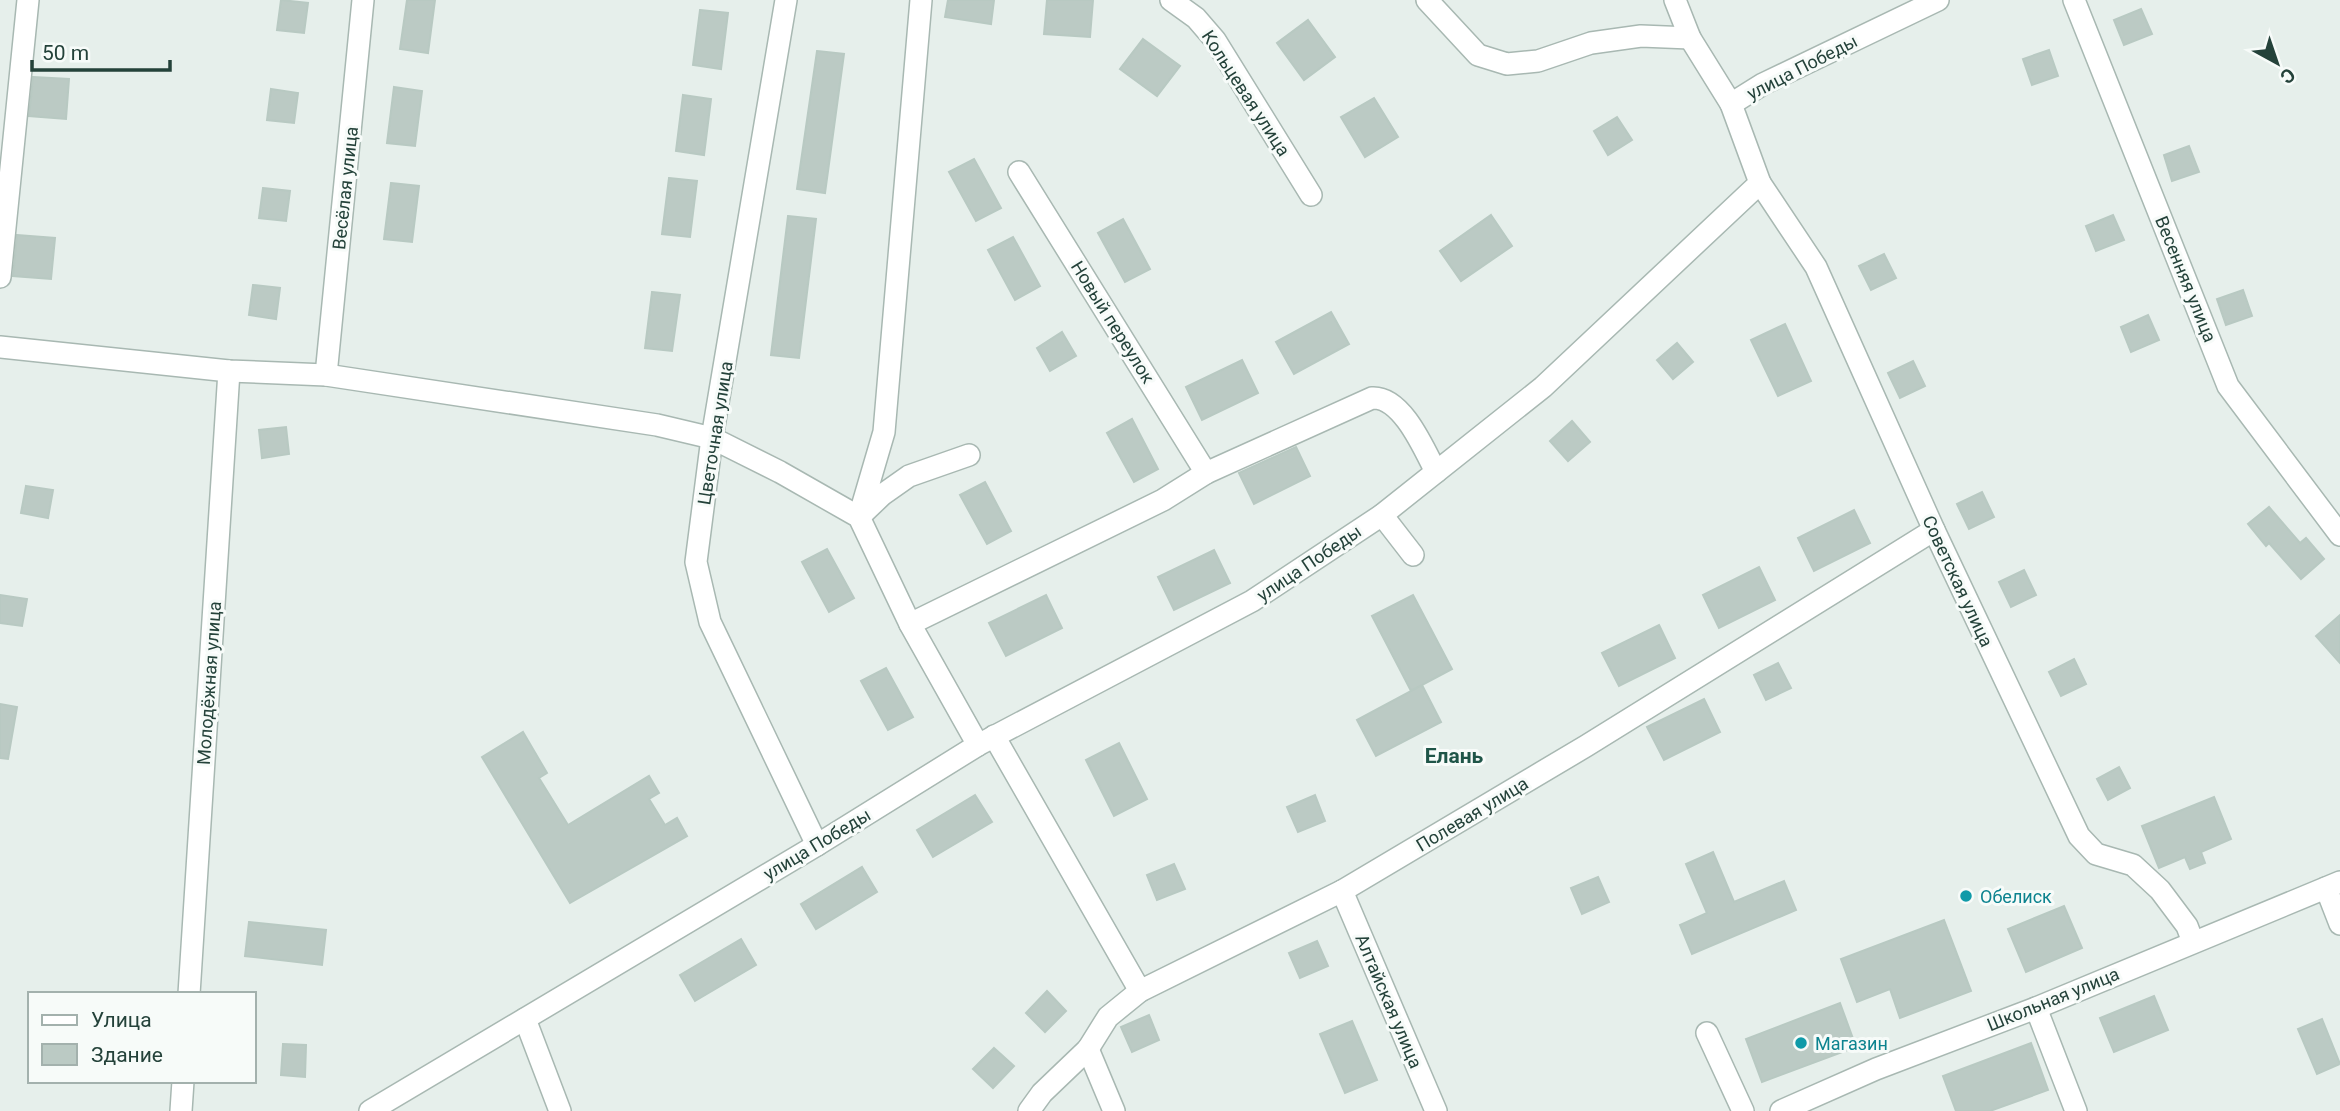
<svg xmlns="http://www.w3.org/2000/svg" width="2340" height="1111" viewBox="0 0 2340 1111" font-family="Roboto,sans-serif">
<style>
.building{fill:#bbcac4;stroke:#b8c9c2;stroke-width:2}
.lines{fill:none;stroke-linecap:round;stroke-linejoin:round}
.minor-casing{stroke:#a8b8b2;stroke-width:24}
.minor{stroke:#fff;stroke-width:21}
.culture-dot{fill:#0f9aa8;stroke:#f7fbf9;stroke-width:2.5}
.labels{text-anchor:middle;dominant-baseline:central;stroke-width:6;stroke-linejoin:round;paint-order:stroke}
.street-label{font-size:18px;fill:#24423a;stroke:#f7fbf9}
.culture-label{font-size:18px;fill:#0d838f;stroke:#f7fbf9;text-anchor:start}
.quarter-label{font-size:21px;font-weight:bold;fill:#1f5548;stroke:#f7fbf9}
</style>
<rect width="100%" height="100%" fill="#e6efeb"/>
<g class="building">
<path d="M281,0L308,3L304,33L277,30Z"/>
<path d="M407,0H435L428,53L400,49Z"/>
<path d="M948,0H994L991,24L945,17Z"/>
<path d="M1047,0H1093L1090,37L1044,34Z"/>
<path d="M2141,9L2152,34L2124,45L2114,20Z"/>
<path d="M700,10L728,13L721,69L693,65Z"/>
<path d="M1308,20L1335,57L1304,80L1277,43Z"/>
<path d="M1143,39L1180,66L1157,96L1120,69Z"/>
<path d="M2049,50L2058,76L2032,85L2023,59Z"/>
<path d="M817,51L844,54L825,193L797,189Z"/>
<path d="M33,77L69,79L66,119L29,116Z"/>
<path d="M394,87L422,91L415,146L387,143Z"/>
<path d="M271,89L298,93L294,123L267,120Z"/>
<path d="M683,95L711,99L704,155L676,151Z"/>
<path d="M1374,98L1398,137L1365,157L1341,117Z"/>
<path d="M1617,117L1632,140L1608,155L1594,131Z"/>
<path d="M2189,146L2199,172L2172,181L2164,155Z"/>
<path d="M974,159L1001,208L976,221L949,172Z"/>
<path d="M669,178L697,181L690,237L662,234Z"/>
<path d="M391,183L419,186L412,242L384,239Z"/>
<path d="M263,188L290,191L286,221L259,218Z"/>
<path d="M1491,215L1512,246L1461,281L1440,251Z"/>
<path d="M2113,215L2124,240L2096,251L2086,226Z"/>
<path d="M788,216L816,219L799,358L771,355Z"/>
<path d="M1123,219L1150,269L1125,282L1098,233Z"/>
<path d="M17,235L55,238L51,279L13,276Z"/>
<path d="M1013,237L1040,286L1015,300L988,250Z"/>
<path d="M1884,254L1896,278L1871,290L1859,266Z"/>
<path d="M253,285L280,288L276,319L249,315Z"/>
<path d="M2243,290L2252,316L2226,325L2217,299Z"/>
<path d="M652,292L680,295L672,351L645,348Z"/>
<path d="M1331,312L1349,344L1294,374L1276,342Z"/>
<path d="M2148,315L2159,340L2131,352L2121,327Z"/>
<path d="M1785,324L1811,381L1778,396L1751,340Z"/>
<path d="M1062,332L1076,356L1050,371L1037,348Z"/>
<path d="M1677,343L1693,362L1673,379L1657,360Z"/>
<path d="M1242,360L1258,393L1202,420L1186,387Z"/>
<path d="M1913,361L1925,386L1900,398L1888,373Z"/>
<path d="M1132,419L1158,469L1134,482L1107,433Z"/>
<path d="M1572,421L1590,442L1568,461L1550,441Z"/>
<path d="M286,427L289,454L262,458L259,430Z"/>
<path d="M1296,447L1310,476L1254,504L1239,473Z"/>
<path d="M985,482L1011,531L987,544L960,495Z"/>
<path d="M26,486L53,490L48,518L21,513Z"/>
<path d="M1982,492L1994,517L1969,529L1957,504Z"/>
<path d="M2269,507L2300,543L2306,538L2324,559L2301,579L2269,543L2266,546L2248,524Z"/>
<path d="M1854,510L1870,543L1814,571L1798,538Z"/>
<path d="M827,549L854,598L829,612L802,562Z"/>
<path d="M1214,550L1230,583L1174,610L1158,577Z"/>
<path d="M1759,567L1775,600L1719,628L1703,595Z"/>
<path d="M2024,570L2036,595L2011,607L1999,582Z"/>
<path d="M0,595L27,599L22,626L0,623Z"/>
<path d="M1046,595L1062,628L1006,656L989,623Z"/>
<path d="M1413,595L1452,669L1411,691L1372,616Z"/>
<path d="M2340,615V663L2316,636Z"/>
<path d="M1659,625L1675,658L1619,686L1602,653Z"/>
<path d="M2074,659L2086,684L2061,696L2049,672Z"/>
<path d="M1778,663L1791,688L1766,700L1754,675Z"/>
<path d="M886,668L913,717L888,730L861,681Z"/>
<path d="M1422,685L1441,722L1376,756L1357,720Z"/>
<path d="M1704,699L1720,732L1664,760L1647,727Z"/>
<path d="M0,704L17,707L8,759L0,758Z"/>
<path d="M523,732L547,773L539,778L568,825L649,776L659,793L649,799L665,825L677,818L687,836L570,903L482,757Z"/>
<path d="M1119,743L1147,799L1114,816L1086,760Z"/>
<path d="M2119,767L2130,788L2108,800L2097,779Z"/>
<path d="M975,795L992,822L933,857L917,830Z"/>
<path d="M1315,795L1325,821L1298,832L1287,807Z"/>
<path d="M2214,797L2231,839L2201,852L2205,863L2190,869L2185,857L2159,868L2142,826Z"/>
<path d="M1713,852L1734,902L1784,881L1796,910L1692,954L1680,925L1707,913L1686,864Z"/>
<path d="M1174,864L1185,889L1157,900L1147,875Z"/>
<path d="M862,867L877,892L816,929L801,904Z"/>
<path d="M1598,877L1609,902L1582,914L1571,888Z"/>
<path d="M2064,906L2082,948L2026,972L2008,929Z"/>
<path d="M1944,920L1971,991L1900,1018L1890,989L1857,1002L1841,959Z"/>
<path d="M249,922L326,930L322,965L245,956Z"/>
<path d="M741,939L756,965L695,1001L680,975Z"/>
<path d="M1317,941L1328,966L1300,978L1289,953Z"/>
<path d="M1047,991L1066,1011L1045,1032L1026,1013Z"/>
<path d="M2154,996L2168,1030L2114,1052L2100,1018Z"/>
<path d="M1840,1003L1856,1047L1762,1082L1746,1039Z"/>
<path d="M1149,1015L1159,1040L1132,1052L1121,1027Z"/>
<path d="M2322,1019L2340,1064L2317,1074L2298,1029Z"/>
<path d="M1352,1021L1377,1080L1345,1093L1320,1034Z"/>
<path d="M2031,1043L2048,1090L1990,1111H1956L1943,1076Z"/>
<path d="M283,1044L306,1045L305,1077L281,1075Z"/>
<path d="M994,1048L1014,1066L993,1088L973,1069Z"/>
</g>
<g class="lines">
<defs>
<g id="minor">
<path d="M786,0L712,438L696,562L710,622L817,845"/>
<path d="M921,0L884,432L859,517L882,495L909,476L969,455"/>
<path d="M1171,0L1196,18L1215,40L1311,195"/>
<path d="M1427,0L1478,55L1507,64L1538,61L1591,43L1641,36L1690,38"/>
<path d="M1675,0L1690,38L1731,104"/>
<path d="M2074,0L2228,386L2340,535"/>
<path d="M1019,172L1206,473"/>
<path d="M1760,183L1816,267L1934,530L2079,836L2096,854L2133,865L2160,890L2187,926L2193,942"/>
<path d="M0,277L28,0"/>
<path d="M0,347L229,371L326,375L657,425L712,438L780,472L859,517L910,624L978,745"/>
<path d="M326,375L363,0"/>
<path d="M1382,515L1413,555"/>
<path d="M910,624L1163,500L1206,473L1372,398C1402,396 1424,449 1436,472"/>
<path d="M994,736L1140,991"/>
<path d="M2326,888L2340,924"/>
<path d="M1342,891L1436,1111"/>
<path d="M189,994L229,371"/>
<path d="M2036,1008L2076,1111"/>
<path d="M525,1019L560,1111"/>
<path d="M1707,1033L1743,1111"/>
<path d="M1088,1049L1114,1111"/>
<path d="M181,1111L183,1081"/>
<path d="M370,1111L817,845L978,745L1252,601L1382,515L1543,387L1760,183L1731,104L1763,84L1938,0"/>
<path d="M1029,1111L1042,1093L1088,1049L1108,1017L1140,991L1342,891L1586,746L1934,530"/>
<path d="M1781,1111L1876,1069L2036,1008L2340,882"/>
</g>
</defs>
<use href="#minor" class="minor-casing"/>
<use href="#minor" class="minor"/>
</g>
<g class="culture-dot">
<circle cx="1966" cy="896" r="7"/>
<circle cx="1801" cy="1043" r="7"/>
</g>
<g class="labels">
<g class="street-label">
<text transform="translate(1802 67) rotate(-27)">улица Победы</text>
<text transform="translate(1246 93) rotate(57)">Кольцевая улица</text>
<text transform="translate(345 188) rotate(-84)">Весёлая улица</text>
<text transform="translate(2186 279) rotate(68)">Весенняя улица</text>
<text transform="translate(1113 322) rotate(58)">Новый переулок</text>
<text transform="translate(715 433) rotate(-81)">Цветочная улица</text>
<text transform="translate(1309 563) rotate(-34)">улица Победы</text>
<text transform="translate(1958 581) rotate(65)">Советская улица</text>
<text transform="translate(209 683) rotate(-86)">Молодёжная улица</text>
<text transform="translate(1472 814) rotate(-31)">Полевая улица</text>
<text transform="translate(817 844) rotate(-31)">улица Победы</text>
<text transform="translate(2053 999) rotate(-22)">Школьная улица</text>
<text transform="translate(1389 1001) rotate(67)">Алтайская улица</text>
</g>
<g class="culture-label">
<text x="1980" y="896">Обелиск</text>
<text x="1815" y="1043">Магазин</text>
</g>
<g class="quarter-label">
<text x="1454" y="756">Елань</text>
</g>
</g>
<rect x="28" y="992" width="228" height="91" fill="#f7fbf9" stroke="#a3b1ad" stroke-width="2"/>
<rect x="42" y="1015" width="35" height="10" fill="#ffffff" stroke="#a3b1ad" stroke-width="2"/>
<text x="91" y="1027" font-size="21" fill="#24423a">Улица</text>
<rect x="42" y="1044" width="35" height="21" fill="#bbcac4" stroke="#a3b1ad" stroke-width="2"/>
<text x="91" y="1062" font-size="21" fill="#24423a">Здание</text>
<g transform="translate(2277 63) rotate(140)" stroke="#f7fbf9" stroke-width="5" paint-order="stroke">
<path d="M0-5L12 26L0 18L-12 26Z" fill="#24423a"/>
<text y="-10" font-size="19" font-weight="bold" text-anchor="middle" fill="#24423a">С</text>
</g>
<path d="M32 60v10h138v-10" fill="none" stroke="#24423a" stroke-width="3.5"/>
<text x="42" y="60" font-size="21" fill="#24423a" stroke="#f7fbf9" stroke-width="5" paint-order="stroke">50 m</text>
</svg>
